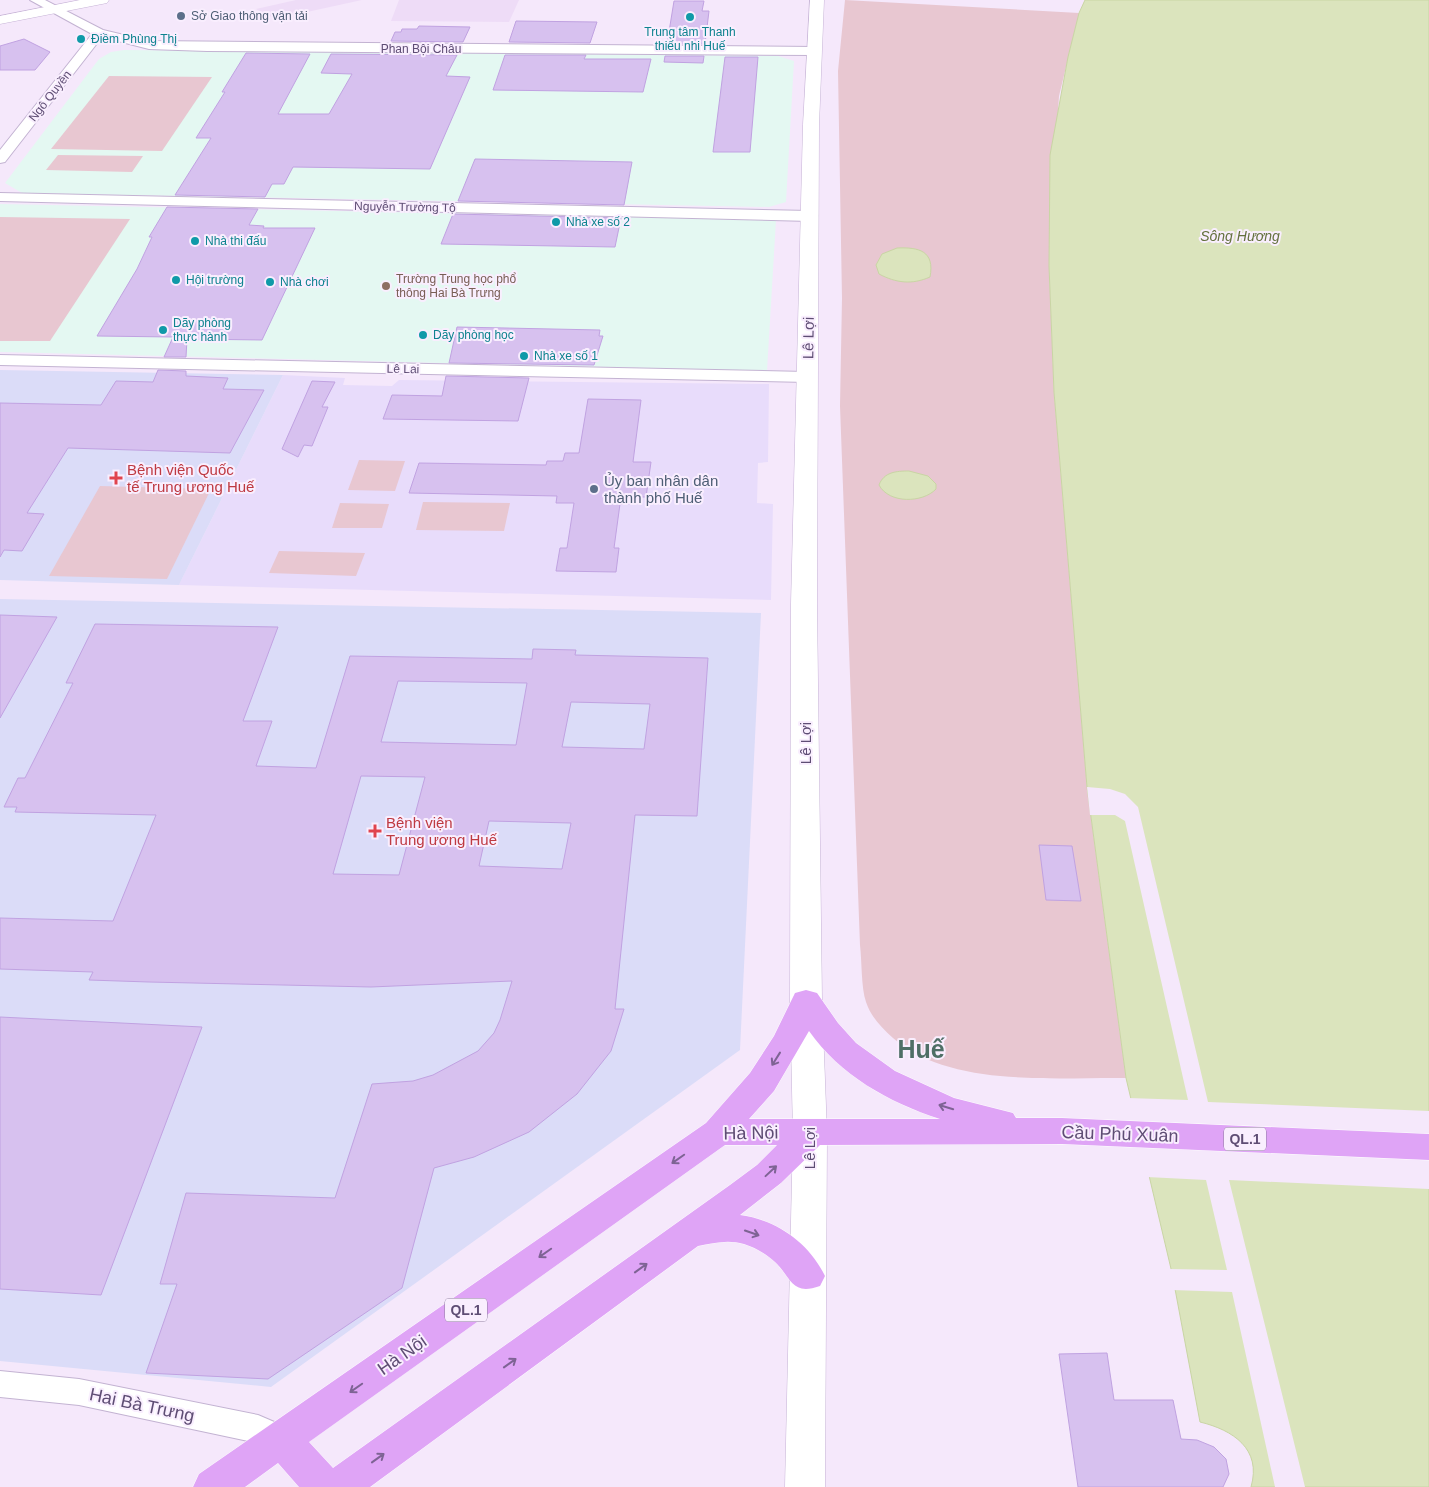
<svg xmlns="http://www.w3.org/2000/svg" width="1429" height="1487" viewBox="0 0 1429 1487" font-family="Arial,sans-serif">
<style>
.residential{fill:#eedcf7}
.commercial{fill:#e8dcfb}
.education{fill:#e4f8f2}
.medical{fill:#dbdcf8}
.green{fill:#e8c7d1}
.water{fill:#dbe4bd;stroke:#c9d5a4}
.pier{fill:#f5e8fb}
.building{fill:#d7c1ef;stroke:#c0a2e1;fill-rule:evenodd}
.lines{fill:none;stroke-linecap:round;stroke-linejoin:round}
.street-casing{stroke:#c3b3d2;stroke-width:2}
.secondary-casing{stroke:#c6b3d6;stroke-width:1}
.primary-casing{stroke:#fff;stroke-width:1}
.street{fill:#fff;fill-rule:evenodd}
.secondary{fill:#fff;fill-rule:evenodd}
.primary{fill:#dfa4f6;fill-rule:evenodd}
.oneway{stroke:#7e6394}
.service-dot{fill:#5c6f8a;stroke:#f9eefe;stroke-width:2}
.culture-dot{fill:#0f9aa8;stroke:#f9eefe;stroke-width:2}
.education-dot{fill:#8d6e63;stroke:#f9eefe;stroke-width:2}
.health-dot{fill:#e0444e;stroke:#f9eefe;stroke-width:2}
.labels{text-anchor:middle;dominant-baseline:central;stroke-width:4;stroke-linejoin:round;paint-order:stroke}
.far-service-label{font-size:12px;fill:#4e5e75;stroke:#f9eefe;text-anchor:start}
.far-culture-label{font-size:12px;fill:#0d838f;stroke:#f9eefe;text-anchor:start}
.far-street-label{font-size:12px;fill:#5e4d74;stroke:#f9eefe}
.far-education-label{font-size:12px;fill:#785e54;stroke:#f9eefe;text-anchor:start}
.far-water-label{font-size:14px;font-style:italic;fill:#64713e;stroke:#f9eefe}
.shield{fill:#f9eefe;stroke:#8c7d9d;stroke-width:1}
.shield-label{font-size:14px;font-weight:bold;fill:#5e4d74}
.street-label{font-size:15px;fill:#5e4d74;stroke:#f9eefe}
.health-label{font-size:15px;fill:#be3a42;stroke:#f9eefe;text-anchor:start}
.service-label{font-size:15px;fill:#4e5e75;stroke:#f9eefe;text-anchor:start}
.near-street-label{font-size:18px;fill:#5e4d74;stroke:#f9eefe}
.town-label{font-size:25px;font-weight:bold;fill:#4f6f66;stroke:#f9eefe}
</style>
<rect width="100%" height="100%" fill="#f5e8fb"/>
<g class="residential">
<path d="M296,0H362L275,19L256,9Z"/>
<path d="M399,0H519L509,22L391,21Z"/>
</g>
<path class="commercial" d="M283,375L345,378L343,385L392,386L399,380L769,384L768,462L758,463L757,503L773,504L771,600L179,585Z"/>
<g class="education">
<path d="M124,50L778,56L794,61L786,202L769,207L22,193L5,183L99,59L111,52Z"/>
<path d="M0,204L776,220L767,371L0,352Z"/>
</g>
<g class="medical">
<path d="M0,370L283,375L179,585L0,580Z"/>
<path d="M0,599L761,613L740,1050L271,1387L0,1361Z"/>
</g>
<g class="green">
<path d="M845,0L1079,13L1059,96L1050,228L1049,266L1054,392L1087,787L1126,1078C1054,1077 950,1088 893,1038C881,1027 871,1017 866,1002C861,987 862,962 860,945L840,406L842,298L838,71Z"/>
<path d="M109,76L212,77L162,151L51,149Z"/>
<path d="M58,155L143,156L132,172L46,170Z"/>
<path d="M0,217L130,219L50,341H0Z"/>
<path d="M359,460L405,461L395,491L348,490Z"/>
<path d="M100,486L211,489L167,579L49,576Z"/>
<path d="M423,502L510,503L504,531L416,530Z"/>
<path d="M340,503L389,504L382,528H332Z"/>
<path d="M279,551L365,553L356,576L269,573Z"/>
</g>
<g class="water">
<path d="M1085,0H1429V1487H1251C1262,1449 1233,1430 1200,1422L1172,1273L1126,1078L1087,787L1054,392L1049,266L1050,155L1068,57L1079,13Z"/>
<path d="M897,248C919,247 935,251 930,277C912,285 896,283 879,274L876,265L882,254Z"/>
<path d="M909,471L928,476L936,484V489C923,503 889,504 879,485C884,472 896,471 909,471Z"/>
</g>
<path class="pier" d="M1087,787L1110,789L1125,794L1138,807L1208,1102L1429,1111V1189L1229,1180L1305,1487H1275L1232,1292L1172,1290L1168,1269L1227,1270L1206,1180L1147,1177L1128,1098L1188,1100L1125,821L1115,815H1090Z"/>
<g class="building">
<path d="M674,1H704L702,11H709L705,44H667Z"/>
<path d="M516,21L597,22L590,43L509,42Z"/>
<path d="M419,26L470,27L463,42L391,41L395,32H401L402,29H417Z"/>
<path d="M24,39L50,52L35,70H0V46Z"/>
<path d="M246,53L310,54L278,114H329L352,74L321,73L331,54L457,55L446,76L470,77L430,169L293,167L284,184H272L265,197L175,195L211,138H196L225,92H222Z"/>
<path d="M505,55H586L584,59H651L643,92L493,90Z"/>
<path d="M665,56H704L703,63L664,62Z"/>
<path d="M725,57H758L750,152H713Z"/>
<path d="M475,159L632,162L624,205L458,201Z"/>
<path d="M167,207L258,209L249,225L264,226L263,228H315L262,340L187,339L186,357H164L173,337L97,336L137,269L152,237H149Z"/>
<path d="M453,214L621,218L615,247L441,244Z"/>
<path d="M457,327L600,330L599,336H603L594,365L449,363Z"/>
<path d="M158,370L186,371V376L228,378L223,389L264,390L230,453L68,448L27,513L44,514L22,551L4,550L0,557V403L101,405L116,381L153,382Z"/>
<path d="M446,376L529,378L518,421L383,419L392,395L442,396Z"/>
<path d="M312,381L335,382L322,407H328L312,446L304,445L298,457L282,449Z"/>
<path d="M588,399L641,400L633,462H651L646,497H632L631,504H620L614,548H619L616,572L556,571L560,548H567L574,503H556L557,496L409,493L419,463L546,465L547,461H563L565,453H579Z"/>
<path d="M0,615L57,617L0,718Z"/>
<path d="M95,624L278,627L243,721H272L256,766L316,768L350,656L532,659L533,649L576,650L575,655L708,658L697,816L635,815L615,1009H624L611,1051L577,1094L529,1132L474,1157L434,1168L402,1288L268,1379L146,1373L177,1284H160L186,1193L335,1198L372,1084L413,1081L433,1075L478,1051L494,1033L500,1020L512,981L371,987L149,982L89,980L93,972L0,969V918L113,921L156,815L15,812L17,807H4L18,778H25L73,683H66ZM398,681L527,683L516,745L381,742ZM571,702L650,704L644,749L562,747ZM361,776L425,777L399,875L333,874ZM489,821L571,823L562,869L479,866Z"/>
<path d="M1039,845L1072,846L1081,901L1046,900Z"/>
<path d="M0,1017L202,1027L101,1295L0,1289Z"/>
<path d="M1107,1353L1114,1400H1173L1181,1439L1197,1440L1214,1447L1226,1459L1229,1474L1223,1487H1078L1059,1354Z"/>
</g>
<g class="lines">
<defs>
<g id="street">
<path d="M30,0H45L103,30L149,41L815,47L821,51L815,55L207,51L149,49L102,37L5,162L0,163V150L92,34Z"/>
<path d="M0,193L810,211L815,213L818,216L815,219L810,221L0,201Z"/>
<path d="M0,355L807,372L813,373L816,377L813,381L807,382L0,365Z"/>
<path d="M0,1371L79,1379L258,1415L293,1430L298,1440L293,1450L282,1454L253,1442L79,1405L0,1397Z"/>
</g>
<g id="secondary">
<path d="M80,0H109L107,3L102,4L0,24V16Z"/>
<path d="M810,0H824L819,125L817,604L822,1001L827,1133L825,1487H785L793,1133L790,1001L791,604L803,125Z"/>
</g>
<path id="primary" d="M806,990L817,993L838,1023L856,1043L895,1071L954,1098L1013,1113L1016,1118H1062L1429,1134V1160L1062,1144L820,1145L781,1183L740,1215C777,1220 809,1243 825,1276L820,1286C791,1296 792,1278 775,1262C767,1254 754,1247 744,1244C728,1239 713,1243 698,1246L370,1487H299L278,1463L245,1487H193L199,1474L706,1123L750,1073L774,1036L795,993ZM809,1031C840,1075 888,1102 940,1119H749L774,1091ZM725,1145H777L757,1165L730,1185L333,1468L309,1442Z"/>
</defs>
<use href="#street" class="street-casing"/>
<use href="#secondary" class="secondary-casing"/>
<use href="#primary" class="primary-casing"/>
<use href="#street" class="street"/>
<use href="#secondary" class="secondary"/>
<use href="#primary" class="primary"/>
</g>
<defs><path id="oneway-shaft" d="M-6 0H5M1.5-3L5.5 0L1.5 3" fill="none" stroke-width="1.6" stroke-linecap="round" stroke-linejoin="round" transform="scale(1.25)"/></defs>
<g class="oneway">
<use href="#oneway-shaft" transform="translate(776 1059) rotate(122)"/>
<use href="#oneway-shaft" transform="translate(946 1107) rotate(-163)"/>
<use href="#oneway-shaft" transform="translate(678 1159) rotate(145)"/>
<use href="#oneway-shaft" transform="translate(771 1171) rotate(-43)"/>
<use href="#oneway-shaft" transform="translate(752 1233) rotate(19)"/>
<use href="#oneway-shaft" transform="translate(545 1253) rotate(145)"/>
<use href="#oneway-shaft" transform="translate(641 1268) rotate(-36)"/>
<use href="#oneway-shaft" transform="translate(510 1363) rotate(-36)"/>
<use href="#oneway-shaft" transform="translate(356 1388) rotate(145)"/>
<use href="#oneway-shaft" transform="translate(378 1458) rotate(-36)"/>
</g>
<g class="service-dot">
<circle cx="181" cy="16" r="5"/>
<circle cx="594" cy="489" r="5"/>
</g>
<g class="culture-dot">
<circle cx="690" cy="17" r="5"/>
<circle cx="81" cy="39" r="5"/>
<circle cx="556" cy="222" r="5"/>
<circle cx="195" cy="241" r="5"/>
<circle cx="176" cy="280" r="5"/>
<circle cx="270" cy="282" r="5"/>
<circle cx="163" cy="330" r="5"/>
<circle cx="423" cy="335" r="5"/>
<circle cx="524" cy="356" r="5"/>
</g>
<circle class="education-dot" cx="386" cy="286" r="5"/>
<g class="health-dot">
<path d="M113.5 470.5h5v5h5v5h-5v5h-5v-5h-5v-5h5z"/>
<path d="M372.5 823.5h5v5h5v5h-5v5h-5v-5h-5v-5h5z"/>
</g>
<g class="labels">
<g class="far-service-label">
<text x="191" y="16">Sở Giao thông vận tải</text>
</g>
<g class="far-culture-label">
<text x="690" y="32" text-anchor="middle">Trung tâm Thanh<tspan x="690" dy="14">thiếu nhi Huế</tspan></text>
<text x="91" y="39">Điềm Phùng Thį</text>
<text x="566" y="222">Nhà xe số 2</text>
<text x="205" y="241">Nhà thi đấu</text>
<text x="186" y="280">Hội trường</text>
<text x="280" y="282">Nhà chơi</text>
<text x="173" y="323">Dãy phòng<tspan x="173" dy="14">thực hành</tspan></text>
<text x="433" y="335">Dãy phòng học</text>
<text x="534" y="356">Nhà xe số 1</text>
</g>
<g class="far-street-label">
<text x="421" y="49">Phan Bội Châu</text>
<text transform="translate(50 96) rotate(-52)">Ngô Quyền</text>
<text transform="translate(405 207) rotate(1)">Nguyễn Trường Tộ</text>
<text transform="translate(403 369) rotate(1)">Lê Lai</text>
</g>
<g class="far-education-label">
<text x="396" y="279">Trường Trung học phổ<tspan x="396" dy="14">thông Hai Bà Trưng</tspan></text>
</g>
<g class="far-water-label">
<text x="1240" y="236">Sông Hương</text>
</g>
<g class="shield">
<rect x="1224" y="1127.5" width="42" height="23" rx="4"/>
<rect x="445" y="1298.5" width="42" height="23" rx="4"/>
</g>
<g class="shield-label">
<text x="1245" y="1139">QL.1</text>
<text x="466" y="1310">QL.1</text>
</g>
<g class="street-label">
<text transform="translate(808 338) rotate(-89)">Lê Lợi</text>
<text transform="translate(805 743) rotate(-90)">Lê Lợi</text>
<text transform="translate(809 1148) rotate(-90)">Lê Lợi</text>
</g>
<g class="health-label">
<text x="127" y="469">Bệnh viện Quốc<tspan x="127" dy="17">tế Trung ương Huế</tspan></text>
<text x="386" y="822">Bệnh viện<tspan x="386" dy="17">Trung ương Huế</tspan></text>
</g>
<g class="service-label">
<text x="604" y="480">Ủy ban nhân dân<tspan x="604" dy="17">thành phố Huế</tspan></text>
</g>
<g class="near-street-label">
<text transform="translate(751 1133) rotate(-1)">Hà Nội</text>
<text transform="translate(1120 1134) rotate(2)">Cầu Phú Xuân</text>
<text transform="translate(402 1355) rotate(-35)">Hà Nội</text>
<text transform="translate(142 1405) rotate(12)">Hai Bà Trưng</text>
</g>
<g class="town-label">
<text x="921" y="1049">Huế</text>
</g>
</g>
</svg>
